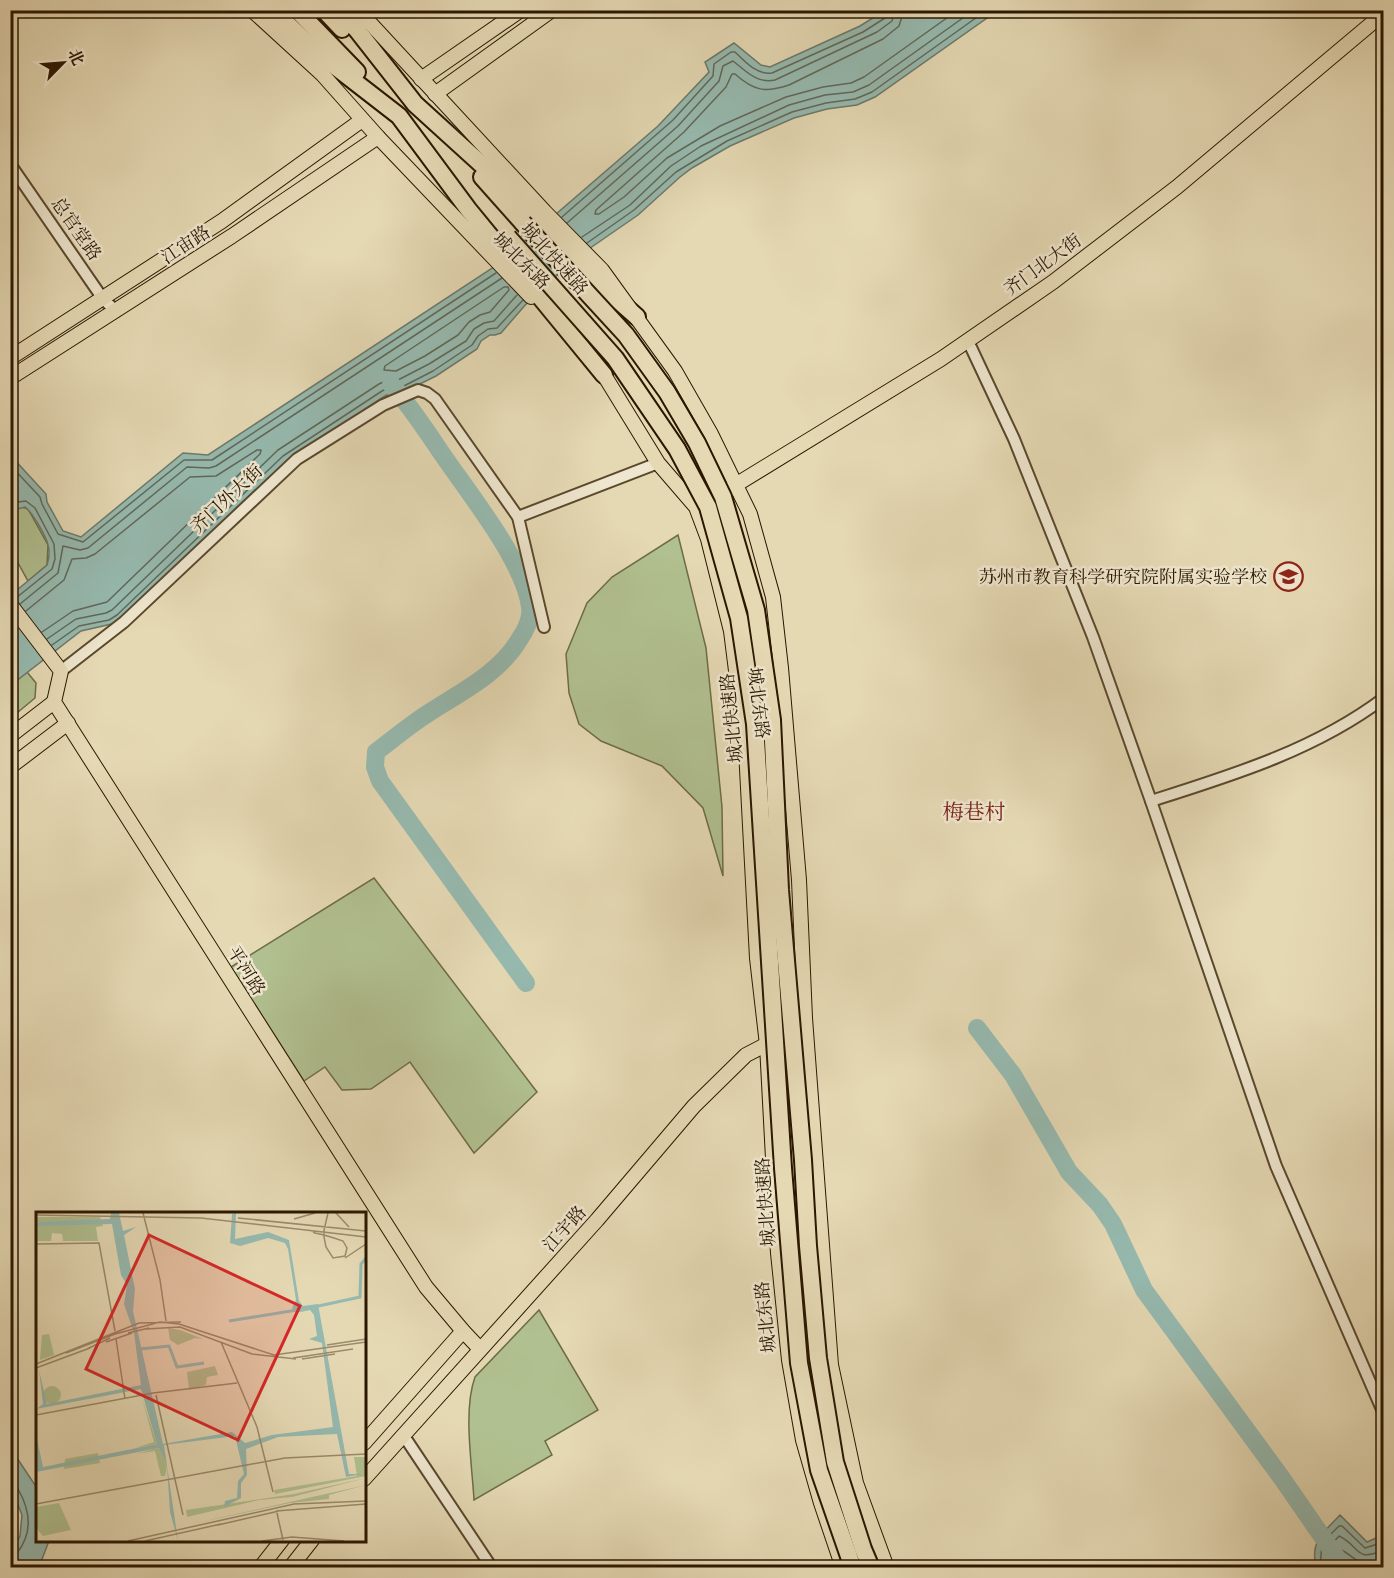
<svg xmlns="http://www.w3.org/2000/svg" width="1394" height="1578" viewBox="0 0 1394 1578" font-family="'Libre Bodoni','Noto Serif SC',serif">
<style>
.green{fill:#b1c090;stroke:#6e6c48;stroke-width:1.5}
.water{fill:#96bab0;stroke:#6b796a;stroke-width:1.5}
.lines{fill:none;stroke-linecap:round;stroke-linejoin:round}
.shore{stroke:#606858;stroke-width:1.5}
.river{stroke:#96bab0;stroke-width:18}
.minor-casing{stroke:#5a482d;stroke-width:14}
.major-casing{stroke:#2b1700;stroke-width:16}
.highway-casing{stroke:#2b1700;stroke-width:20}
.minor{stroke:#eee6ce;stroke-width:10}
.major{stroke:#e5d9b4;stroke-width:14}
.highway{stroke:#e5d9b4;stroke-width:16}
.highway-bridge-casing{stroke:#2b1700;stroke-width:20;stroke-linecap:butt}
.highway-bridge{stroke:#e5d9b4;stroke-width:16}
.labels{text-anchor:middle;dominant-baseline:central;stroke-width:5;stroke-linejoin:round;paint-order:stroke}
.street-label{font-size:18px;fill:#2b1700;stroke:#eee6ce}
.poi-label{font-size:18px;fill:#2b1700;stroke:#eee6ce;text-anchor:end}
.quarter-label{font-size:21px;fill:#7a1f14;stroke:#eee6ce}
.inset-river{fill:none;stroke:#96bab0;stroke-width:3}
.inset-road{fill:none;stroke:#9b8b6c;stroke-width:1.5}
.view{fill:#d62828;fill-opacity:0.15;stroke:#d62828;stroke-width:3}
.inset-edge{fill:none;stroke:#2b1700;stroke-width:3}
</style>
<rect width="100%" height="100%" fill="#e5d9b4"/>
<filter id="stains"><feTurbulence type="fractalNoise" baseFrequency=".00333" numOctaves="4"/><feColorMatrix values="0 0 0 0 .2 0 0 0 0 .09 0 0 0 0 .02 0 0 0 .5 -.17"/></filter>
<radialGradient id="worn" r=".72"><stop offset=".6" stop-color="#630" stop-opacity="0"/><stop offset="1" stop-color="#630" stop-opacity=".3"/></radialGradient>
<g class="green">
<path d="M10,506L14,510L22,507L28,509L48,545L47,565L28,581L11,550Z"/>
<path d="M678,535L706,648L722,807L723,876L703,808L662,766L601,741L579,724L569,693L566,654L587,603L612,577Z"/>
<path d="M27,672L36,683L35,698L11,718V685Z"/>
<path d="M374,878L537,1092L474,1153L410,1062L371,1089L342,1090L325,1067L304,1081L231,967Z"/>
<path d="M539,1310L598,1410L545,1441L552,1455L474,1500C472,1464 463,1410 475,1377Z"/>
</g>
<g class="water">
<path d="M884,11H997L875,97L857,105L827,109L794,118L730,146L692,168L680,177L638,215L583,253L534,295L501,333L495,335H490L481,341L477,349L436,376L400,394L391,393L385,396L287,461L116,623L81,631L11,685V595L47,565C49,559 50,552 48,545C46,536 32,512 25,507L14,510L11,506V456L46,494L47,502L63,531L81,537L183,453L208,455L497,265L658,126L709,72L705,62L734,43L761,65L770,67L860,26Z"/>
<path d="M11,1449L37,1488L38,1540L49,1541L39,1567H11V1552L20,1536L22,1515L11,1487Z"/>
<path d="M1340,1515L1367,1542L1383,1535V1567H1316C1310,1541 1323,1533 1340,1515Z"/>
</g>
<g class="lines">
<g class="shore">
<path d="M904,10L899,26L883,39L789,85C765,93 754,91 735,74H732L726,87L684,132L596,210L595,214H599L624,197L667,158L720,126L786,97L823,87L851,83L864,77L958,10"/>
<path d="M562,217L673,120L713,76L714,64L731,52H735C745,62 757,75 772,73L863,32L885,18L887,10"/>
<path d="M567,223L678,126L719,81L723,66L733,61C746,71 757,84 775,80L877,32L892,21L895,10"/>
<path d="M582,237L630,205L671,166L701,146L789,105L825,95L853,92L869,85L974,10"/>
<path d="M587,243L634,210L676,172L727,141L792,112L826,103L855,99L872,92L987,10"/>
<path d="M504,287H508L509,290L490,312L480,315L469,322L458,335L425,356L396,371L384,370L385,366Z"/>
<path d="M10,465L40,497L42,504L58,534L83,542L184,460H212L496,273"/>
<path d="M10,503L26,501L35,508L54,544L55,559L52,569L16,598"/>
<path d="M20,604L58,573L63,546L80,550L88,548L187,467L209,468L216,466L502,278"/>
<path d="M26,611L64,580L72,559L86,558L95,554L190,477L216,476L257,450H261L260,454L107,602L73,611L42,632"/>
<path d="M47,639L76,619L106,613L112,610L278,450L379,384L388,380H398L429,364L466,341L474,329L484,323L494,321L517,295"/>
<path d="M52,645L79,626L109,620L117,615L283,456L382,391L390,387L400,388L433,371L472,345L478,336L488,329L497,328L523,300"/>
<path d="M10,1486L18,1489C30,1510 33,1533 17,1553L10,1555"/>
<path d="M1320,1568L1322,1543L1339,1526H1342L1365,1548L1384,1542"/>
<path d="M1328,1568L1329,1547L1339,1536C1361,1546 1353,1563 1384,1550"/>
<path d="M1337,1568V1554L1340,1549C1359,1559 1358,1570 1384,1560"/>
</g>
<g class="river">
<path d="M391,384C412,408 429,435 447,461C472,497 525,564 530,607C532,619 526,630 519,640C499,674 459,693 427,714C410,725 393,739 376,752L375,767L380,781L526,983"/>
<path d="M977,1028L1013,1075L1069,1172L1100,1205L1113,1224L1144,1290L1281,1477L1344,1568"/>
</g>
<defs>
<g id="minor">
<path d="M10,164L103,299L116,311"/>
<path d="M968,341L1014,439L1093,637L1151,801L1276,1166L1384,1414"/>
<path d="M518,517L658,463"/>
<path d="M61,671L124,622L297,459L383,405L418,390L427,393L435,399L518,517L544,627"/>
<path d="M1151,801C1233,775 1315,750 1384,698"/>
<path d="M404,1436L492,1568"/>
</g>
<g id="major">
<path d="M252,10L322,74L378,137L531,297"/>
<path d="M358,10L545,212L602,270L675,371L711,434L750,514L773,597L781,668L799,880L805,1018L831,1365L856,1483L887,1568"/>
<path d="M421,79L521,10"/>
<path d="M435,94L552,10"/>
<path d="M10,358L222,221L362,120"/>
<path d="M598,368L604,375L658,463L696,507L708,539L731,631L746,750L757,958L767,1045L778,1253L789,1360L803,1440L821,1503L843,1568"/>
<path d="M10,378L232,236L378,137"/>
<path d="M729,489L941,359L1053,282L1177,187L1384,13"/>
<path d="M10,604L61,671L54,702L426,1287L463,1331L480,1349"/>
<path d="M10,736L54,702"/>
<path d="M10,767L68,723"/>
<path d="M364,1443L463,1331"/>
<path d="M364,1479L597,1220L694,1106L746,1055L773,1041"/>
<path d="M260,1568L282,1540"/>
<path d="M290,1568L312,1540"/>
</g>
<g id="highway">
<path d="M273,10L319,54L399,116L468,209L604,375"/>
<path d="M297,10L357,72"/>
<path d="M324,10L342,29"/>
<path d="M338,10L357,30L415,104L513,193L586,272L637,317"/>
<path d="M482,177L523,223"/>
</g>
</defs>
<use href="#minor" class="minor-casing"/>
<use href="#major" class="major-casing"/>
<use href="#highway" class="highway-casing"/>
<use href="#minor" class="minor"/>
<use href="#major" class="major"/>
<use href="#highway" class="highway"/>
<defs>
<g id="highway-bridge">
<path d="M523,223L626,335L667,392L697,443L723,497L756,610L772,720L780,890L803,1160L808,1246L818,1358L835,1462L863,1549L871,1568"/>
<path d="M508,237L615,358L677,449L708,507L739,618L755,724L783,1168L799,1363L819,1470L853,1568"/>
</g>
</defs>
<use href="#highway-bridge" class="highway-bridge-casing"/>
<use href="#highway-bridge" class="highway-bridge"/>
</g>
<defs>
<symbol id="school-ring" viewBox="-11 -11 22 22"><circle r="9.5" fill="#eee6ce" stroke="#8f2418" stroke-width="1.5"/><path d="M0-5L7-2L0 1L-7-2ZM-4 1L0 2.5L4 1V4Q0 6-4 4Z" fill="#8f2418"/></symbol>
</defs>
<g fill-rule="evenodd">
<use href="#school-ring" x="1272" y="560" width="33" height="33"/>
</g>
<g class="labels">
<g class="street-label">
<text transform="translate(76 229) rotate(55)">总官堂路</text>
<text transform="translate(186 245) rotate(-33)">江宙路</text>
<text transform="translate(554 259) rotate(48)">城北快速路</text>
<text transform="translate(521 261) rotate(45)">城北东路</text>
<text transform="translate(1043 265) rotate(-36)">齐门北大街</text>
<text transform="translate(227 499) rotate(-43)">齐门外大街</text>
<text transform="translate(758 703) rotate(83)">城北东路</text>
<text transform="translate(732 718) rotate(-96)">城北快速路</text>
<text transform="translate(246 971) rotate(58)">平河路</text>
<text transform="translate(766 1202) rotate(-94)">城北快速路</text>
<text transform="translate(565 1229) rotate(-48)">江宇路</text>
<text transform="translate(766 1317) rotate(-96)">城北东路</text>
</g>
<g class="poi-label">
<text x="1267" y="577">苏州市教育科学研究院附属实验学校</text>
</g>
<g class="quarter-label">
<text x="974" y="813">梅巷村</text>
</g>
</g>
<g transform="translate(36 1212)">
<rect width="330" height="330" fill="#e5d9b4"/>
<path d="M0,5H64L67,14L60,15L62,29H27L26,22L16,21L15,29H0ZM132,116L144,118L167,127L159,126L142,133L134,128ZM13,122L18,143L4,148L6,123ZM179,154L182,163L171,165L170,173L153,178L151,160ZM7 183a9 9 0 1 1 18 0a9 9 0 1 1-18 0ZM106,186L121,232L99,236L118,230ZM123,236L131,254L129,264H125L119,239L100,242ZM62,241L64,251L28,257L29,247ZM318,245H330V264L239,282L238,278L321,264ZM330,266L256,285L223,288L151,305L150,298L258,282ZM330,273L293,283V287L254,291L151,313ZM23,291L35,318L7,324L0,316V295Z" fill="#b1c090"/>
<path d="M75,1H83L87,19L100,15L88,23L99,77L97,99L127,232L196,220L209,231L236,223L297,215L286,131L273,127L281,124L278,103L274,98L260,101L256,96L260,88L252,37L249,31L232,26L204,34L194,31L196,2L200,1L199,27L232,20L253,28L263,89L267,94L282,92L313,262H327L310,265L301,222L242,225L210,237L211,263L205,271V286L188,295L189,289L201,286L202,269L208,262L199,224L128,233L142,329L134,300L131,254L123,236L0,260V222L7,255L121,232L105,177L0,197L7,192L3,158L11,192L105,173L98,121L88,92L91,73L85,63L76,12L0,14V10L74,7Z" fill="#96bab0"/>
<path class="inset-river" d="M278,95L324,85L325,52L330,46M193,109L261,98M104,137L133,134L141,155L168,151"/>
<path class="inset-road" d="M107,1L124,68L130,109M300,1L313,15M0,3L165,6L330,25M202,6L330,19M258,7L279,1M277,20L279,21L288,23L298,26L307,29L311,36L309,44L297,46L290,35L288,25V18L292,1M0,32L63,31L79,119M309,46L330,32M110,117L144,115L216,142L260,147M92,121L113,116M80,127L89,187M70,130L96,121M185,130L221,215L237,280M291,133L330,127M51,137L74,126M30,141L79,122L124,110L143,112L238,143L330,130M257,146L317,137M266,147L299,142M0,152L103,111L145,110M0,156L54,136M120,183L147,303M0,203L117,181L201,171M0,292L249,246L330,242M240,299L330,292M241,301L247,328M182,313L243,299M92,329L258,292L330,289M109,329L185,312M226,329L256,325L308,329"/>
<path class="view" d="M113,23L264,94L202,228L50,157Z"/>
<rect width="330" height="330" class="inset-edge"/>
</g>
<rect width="1394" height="1578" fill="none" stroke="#e5d9b4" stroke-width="36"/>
<rect x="12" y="12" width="1370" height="1554" fill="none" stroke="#2b1700" stroke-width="3"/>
<rect x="18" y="18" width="1358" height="1542" fill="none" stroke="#2b1700" stroke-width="1.5"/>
<g transform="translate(63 63) rotate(65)" stroke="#eee6ce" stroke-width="4.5" paint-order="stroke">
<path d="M0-4.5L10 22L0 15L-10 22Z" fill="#2b1700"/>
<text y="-9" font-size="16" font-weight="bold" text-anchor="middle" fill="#2b1700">北</text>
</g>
<rect width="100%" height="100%" filter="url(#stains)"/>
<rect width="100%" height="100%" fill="url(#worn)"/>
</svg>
